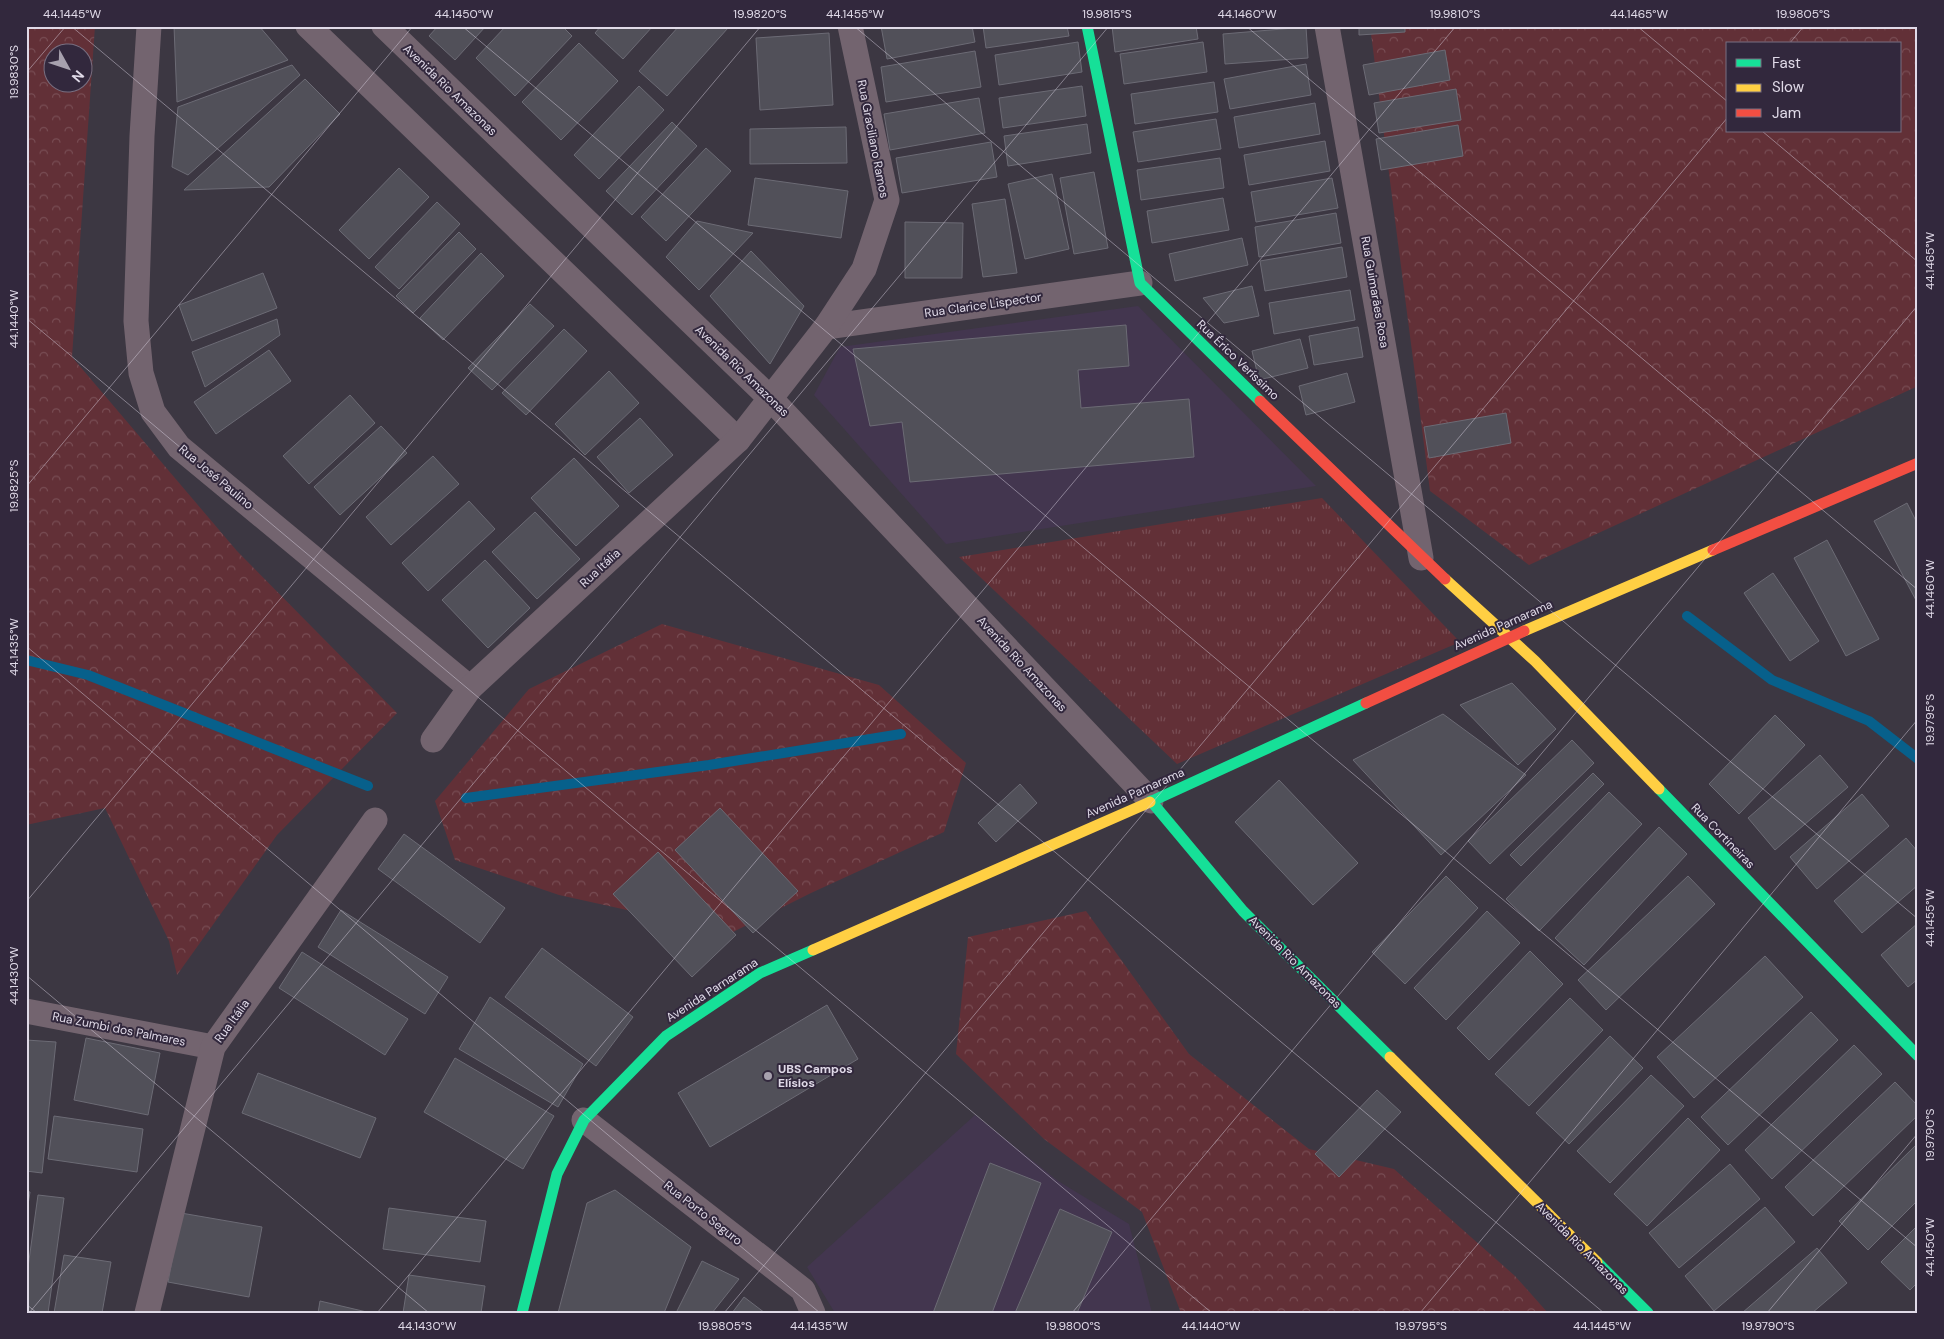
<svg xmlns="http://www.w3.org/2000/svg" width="1944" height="1339" viewBox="0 0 1944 1339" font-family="'DM Sans',sans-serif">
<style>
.built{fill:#43364f}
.forest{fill:url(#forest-crowns);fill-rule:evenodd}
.park{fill:url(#park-tufts)}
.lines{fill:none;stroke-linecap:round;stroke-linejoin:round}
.stream{stroke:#07608b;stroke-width:10}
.building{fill:#515059;stroke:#6c6b75}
.street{stroke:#73646f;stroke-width:25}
.fast{stroke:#16e098;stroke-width:11}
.slow{stroke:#ffcf43;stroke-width:11}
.jam{stroke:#f24e42;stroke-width:11}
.ticks{fill:none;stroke:#e0dae8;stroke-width:1;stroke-opacity:0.45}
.poi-dot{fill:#a7a1ae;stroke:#32283d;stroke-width:2}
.labels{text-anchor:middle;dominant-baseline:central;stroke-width:4;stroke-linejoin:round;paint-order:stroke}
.street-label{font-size:12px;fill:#e0dae8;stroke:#32283d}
.poi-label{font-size:12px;font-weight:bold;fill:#e0dae8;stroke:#32283d;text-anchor:start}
.neatline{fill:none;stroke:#e0dae8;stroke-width:2}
.ticks-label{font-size:12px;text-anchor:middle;fill:#e0dae8}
</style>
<defs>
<pattern id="forest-crowns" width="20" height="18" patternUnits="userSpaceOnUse" patternTransform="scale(1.25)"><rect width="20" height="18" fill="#623037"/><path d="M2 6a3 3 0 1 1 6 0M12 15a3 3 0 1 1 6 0" fill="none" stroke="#784d54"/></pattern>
<pattern id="park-tufts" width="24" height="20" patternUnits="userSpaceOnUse" patternTransform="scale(1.25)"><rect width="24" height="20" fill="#623037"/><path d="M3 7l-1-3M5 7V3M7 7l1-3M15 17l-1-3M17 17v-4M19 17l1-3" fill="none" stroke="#784d54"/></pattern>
</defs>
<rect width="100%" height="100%" fill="#3c3742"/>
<g class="built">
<path d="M1138,306L1316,486L946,544L814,395L840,347Z"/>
<path d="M975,1115L1058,1181L1129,1224L1152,1313H835L807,1267Z"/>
</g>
<g class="forest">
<path d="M26,26H95L72,357L237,551L397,713L277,835L177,975L169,941L105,808L26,825ZM52,52H82V82H52Z"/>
<path d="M1370,26H1918V386L1529,565L1430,491ZM1728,44H1900V131H1728Z"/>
<path d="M662,624L879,685L966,763L944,832L811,893L731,933L559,895L455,860L435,801L529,689Z"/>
<path d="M1086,911L1189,1054L1309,1149L1394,1169L1515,1276L1548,1313H1181L1142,1212L1044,1139L956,1054L968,937Z"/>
</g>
<path class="park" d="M1322,498L1460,642L1177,764L959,557Z"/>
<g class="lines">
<g class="stream">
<path d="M1687,616L1772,680L1869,721L1918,759"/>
<path d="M26,660L88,675L368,786"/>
<path d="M466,798L709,765L901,734"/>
</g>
</g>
<g class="building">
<path d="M174,26H259L288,60L177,102Z"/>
<path d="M438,26H486L455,60L429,36Z"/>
<path d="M506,26H562L572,36L515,96L476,58Z"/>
<path d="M601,26H653L623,59L595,33Z"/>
<path d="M679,26H726L728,28L667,96L639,71Z"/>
<path d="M881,26H972L975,42L887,59Z"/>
<path d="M983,26H1067L1069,36L986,48Z"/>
<path d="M1112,26H1196L1198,39L1115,52Z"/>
<path d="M1359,26H1405V32L1359,35Z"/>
<path d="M1306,27L1308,58L1225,64L1223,34Z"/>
<path d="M829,33L833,105L760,110L756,38Z"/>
<path d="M1078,42L1082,72L999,85L995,55Z"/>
<path d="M1203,42L1207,72L1124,84L1120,54Z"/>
<path d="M579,43L618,81L561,140L522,102Z"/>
<path d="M1445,50L1450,80L1369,95L1363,65Z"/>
<path d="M975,51L981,87L886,102L881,67Z"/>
<path d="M1306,64L1311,95L1230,109L1224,79Z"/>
<path d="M292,65L300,75L188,175L172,167L178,107Z"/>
<path d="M305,79L340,114L269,187L184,190Z"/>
<path d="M1214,82L1218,112L1135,124L1131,94Z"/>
<path d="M639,86L664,110L599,179L574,155Z"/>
<path d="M1082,86L1086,116L1003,128L999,98Z"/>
<path d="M1456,89L1461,120L1379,133L1374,103Z"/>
<path d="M979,98L985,133L890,150L884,114Z"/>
<path d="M1315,103L1320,134L1239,148L1234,117Z"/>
<path d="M1216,119L1221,149L1138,162L1133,132Z"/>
<path d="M672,122L697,146L632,215L606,191Z"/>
<path d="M1087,124L1091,153L1008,166L1004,136Z"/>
<path d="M1458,125L1463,156L1381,170L1376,139Z"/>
<path d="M846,127L847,163L750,164V129Z"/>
<path d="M1325,141L1330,171L1249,185L1244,155Z"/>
<path d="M991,142L997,177L902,193L896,158Z"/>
<path d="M706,148L731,171L666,241L641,217Z"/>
<path d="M1220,158L1224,188L1141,200L1137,170Z"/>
<path d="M399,168L429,197L369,259L339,230Z"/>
<path d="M1094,172L1108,248L1074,254L1060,178Z"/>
<path d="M1052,174L1069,249L1025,259L1008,184Z"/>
<path d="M755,178L848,191L841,238L748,225Z"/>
<path d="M1332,178L1338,208L1256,222L1251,192Z"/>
<path d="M1223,198L1229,230L1152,243L1147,211Z"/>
<path d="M1005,199L1017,273L983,277L972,204Z"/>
<path d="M437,202L460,224L399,289L375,267Z"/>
<path d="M1336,213L1341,243L1259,257L1255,227Z"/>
<path d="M697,221L753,233L699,290L666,257Z"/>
<path d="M905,222L963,223L962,278H905Z"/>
<path d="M459,232L476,249L413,313L396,296Z"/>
<path d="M1242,238L1248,265L1175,281L1169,254Z"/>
<path d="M1342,247L1347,277L1265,291L1260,261Z"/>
<path d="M751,251L804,306L770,364L710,296Z"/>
<path d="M481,253L504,276L443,340L420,318Z"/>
<path d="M263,273L277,308L192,341L179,305Z"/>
<path d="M1252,286L1259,316L1224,323L1203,298Z"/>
<path d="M1350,290L1355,320L1274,334L1269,303Z"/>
<path d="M530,304L554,326L492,390L468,368Z"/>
<path d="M277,319L280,335L205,387L192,352Z"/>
<path d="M1126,325L1129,366L1078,370L1081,408L1189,399L1194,457L910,482L902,422L870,426L853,349Z"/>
<path d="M1358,327L1363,357L1314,365L1309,336Z"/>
<path d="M564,329L587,351L526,415L502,393Z"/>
<path d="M1300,339L1308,368L1259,380L1252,351Z"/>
<path d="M269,350L291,381L216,434L194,402Z"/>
<path d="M609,371L639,403L585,455L555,424Z"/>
<path d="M1347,373L1355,402L1306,415L1299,386Z"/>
<path d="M350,395L375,423L309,484L283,456Z"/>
<path d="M1506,413L1511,443L1429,458L1424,427Z"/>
<path d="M640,418L673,455L629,493L597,457Z"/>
<path d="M381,426L407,453L340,515L314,487Z"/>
<path d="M433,456L459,484L391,545L366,517Z"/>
<path d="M574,458L619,506L576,546L531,498Z"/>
<path d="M469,501L495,529L428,591L402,563Z"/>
<path d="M1907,503L1918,525V604L1874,521Z"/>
<path d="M535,512L580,559L537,599L492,552Z"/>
<path d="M1827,540L1879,639L1846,656L1794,558Z"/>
<path d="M485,560L530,608L488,648L442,600Z"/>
<path d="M1773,573L1819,641L1790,661L1744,593Z"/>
<path d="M1512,683L1556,729L1518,765L1460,705Z"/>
<path d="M1443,714L1526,775L1441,855L1353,760Z"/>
<path d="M1775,715L1805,745L1739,814L1709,784Z"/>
<path d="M1572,740L1594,763L1490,864L1468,841Z"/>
<path d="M1820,755L1848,787L1775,850L1748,818Z"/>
<path d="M1593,773L1604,784L1521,866L1510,855Z"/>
<path d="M1279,780L1358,863L1313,905L1235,822Z"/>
<path d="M1020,784L1037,803L996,842L978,823Z"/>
<path d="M1609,792L1642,824L1539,931L1506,899Z"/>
<path d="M1862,794L1889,826L1817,889L1790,857Z"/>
<path d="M720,808L798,891L753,933L675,850Z"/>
<path d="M1659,827L1687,854L1584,965L1555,938Z"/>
<path d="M404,834L505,908L480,943L378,869Z"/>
<path d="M1906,838L1918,852V885L1862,933L1834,901Z"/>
<path d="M658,852L736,935L692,977L613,894Z"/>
<path d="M1446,876L1478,908L1405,984L1372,952Z"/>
<path d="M1688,876L1715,904L1606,1010L1578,980Z"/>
<path d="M341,910L448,977L425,1014L318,947Z"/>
<path d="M1487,911L1520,943L1446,1020L1414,988Z"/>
<path d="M1918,923V979L1908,987L1881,955Z"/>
<path d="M542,948L633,1017L596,1066L505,997Z"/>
<path d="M1530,951L1563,984L1489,1060L1457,1028Z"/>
<path d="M302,952L408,1019L385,1055L279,988Z"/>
<path d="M1765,956L1803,997L1694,1098L1657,1057Z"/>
<path d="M490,997L583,1064L558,1107L459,1049Z"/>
<path d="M1570,998L1603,1030L1529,1106L1495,1074Z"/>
<path d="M827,1005L858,1059L710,1147L678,1093Z"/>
<path d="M1811,1012L1838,1040L1728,1145L1701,1117Z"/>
<path d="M1610,1036L1643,1068L1569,1144L1536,1113Z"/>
<path d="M86,1038L160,1053L148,1115L74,1100Z"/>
<path d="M26,1040L56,1042L42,1173L26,1171Z"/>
<path d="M1854,1045L1882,1074L1772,1179L1745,1150Z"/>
<path d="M455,1058L554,1116L523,1169L424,1112Z"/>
<path d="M258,1073L376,1118L360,1158L242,1113Z"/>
<path d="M1651,1075L1684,1106L1610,1183L1577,1151Z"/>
<path d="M1895,1082L1918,1106V1115L1813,1216L1785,1187Z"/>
<path d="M1377,1090L1401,1112L1339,1177L1315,1154Z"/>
<path d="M54,1116L143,1129L137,1172L48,1159Z"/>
<path d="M1688,1118L1720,1150L1647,1226L1614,1194Z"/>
<path d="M1918,1143V1200L1868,1250L1839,1221Z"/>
<path d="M990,1163L1041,1183L992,1313H933Z"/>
<path d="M1730,1164L1760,1199L1679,1268L1649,1233Z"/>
<path d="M615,1190L691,1247L664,1313H558L587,1203Z"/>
<path d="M26,1191L30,1192L26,1218Z"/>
<path d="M38,1195L64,1198L48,1313H26V1282Z"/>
<path d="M1765,1207L1795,1242L1714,1311L1685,1276Z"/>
<path d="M389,1208L486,1221L480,1262L383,1249Z"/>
<path d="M1060,1209L1112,1232L1077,1313H1015Z"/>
<path d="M181,1213L262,1227L249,1297L168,1282Z"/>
<path d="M1918,1225V1282L1910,1290L1881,1262Z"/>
<path d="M1817,1248L1847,1283L1812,1313H1742Z"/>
<path d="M64,1255L111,1262L102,1313H54Z"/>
<path d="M702,1261L739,1279L712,1313H676Z"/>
<path d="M409,1275L485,1286L481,1313H403Z"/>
<path d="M744,1297L765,1313H732Z"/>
<path d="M320,1301L371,1313H318Z"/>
</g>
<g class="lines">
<g class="street">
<path d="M149,26L142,136L136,321L141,373L153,412L179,447L470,688"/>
<path d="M308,26L738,440"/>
<path d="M384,26L771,399L1151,801"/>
<path d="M1327,26L1421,558"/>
<path d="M826,327L1140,283"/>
<path d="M433,740L470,688L738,440L826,327L864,269L887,200L850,26"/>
<path d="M26,1011L213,1047"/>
<path d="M584,1120L803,1290L813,1313"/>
<path d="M147,1313L213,1047L375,820"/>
</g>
<g class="fast">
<path d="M1087,26L1140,283L1260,401"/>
<path d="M1659,789L1918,1056"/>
<path d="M1151,801L1243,911L1390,1057"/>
<path d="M1150,802L1366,703"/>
<path d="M1597,1262L1648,1313"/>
<path d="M522,1313L557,1174L584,1120L666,1036L760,973L813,950"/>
</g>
<g class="slow">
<path d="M1445,579L1535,661L1659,789"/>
<path d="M1524,631L1713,550"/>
<path d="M813,950L1150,802"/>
<path d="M1390,1057L1597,1262"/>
</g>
<g class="jam">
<path d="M1260,401L1445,579"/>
<path d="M1713,550L1918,463"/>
<path d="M1366,703L1524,631"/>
</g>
</g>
<path class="ticks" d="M71,26L1604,1313M462,26L1918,1248M854,26L1918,919M1246,26L1918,590M1637,26L1728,102M1789,44L1804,26M26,73L66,26M1762,131L1918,262M26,318L1212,1313M26,487L413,26M26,646L820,1313M26,902L761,26M26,975L429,1313M26,1304L37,1313M29,1313L1109,26M377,1313L1456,26M724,1313L1728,117M1072,1313L1918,305M1420,1313L1918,719M1767,1313L1918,1133"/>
<circle class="poi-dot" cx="768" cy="1076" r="5"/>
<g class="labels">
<g class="street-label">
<text transform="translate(450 90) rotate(44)">Avenida Rio Amazonas</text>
<text transform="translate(873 139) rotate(79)">Rua Graciliano Ramos</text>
<text transform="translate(1375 292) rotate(80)">Rua Guimarães Rosa</text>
<text transform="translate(983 305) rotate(-8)">Rua Clarice Lispector</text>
<text transform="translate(1238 360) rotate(44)">Rua Érico Veríssimo</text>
<text transform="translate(742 371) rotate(44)">Avenida Rio Amazonas</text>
<text transform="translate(216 477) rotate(40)">Rua José Paulino</text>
<text transform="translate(600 568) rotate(-43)">Rua Itália</text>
<text transform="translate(1503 625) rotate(-24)">Avenida Parnarama</text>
<text transform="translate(1022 664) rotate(47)">Avenida Rio Amazonas</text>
<text transform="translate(1135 793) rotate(-24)">Avenida Parnarama</text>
<text transform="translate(1723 836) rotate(46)">Rua Cortineiras</text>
<text transform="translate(1295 962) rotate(45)">Avenida Rio Amazonas</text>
<text transform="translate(712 990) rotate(-33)">Avenida Parnarama</text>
<text transform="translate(232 1021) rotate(-54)">Rua Itália</text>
<text transform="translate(119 1029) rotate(11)">Rua Zumbi dos Palmares</text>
<text transform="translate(703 1213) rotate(38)">Rua Porto Seguro</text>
<text transform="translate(1582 1248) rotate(45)">Avenida Rio Amazonas</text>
</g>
<g class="poi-label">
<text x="778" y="1069">UBS Campos<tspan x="778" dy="14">Elísios</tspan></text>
</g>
</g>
<rect width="1944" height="1339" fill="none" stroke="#32283d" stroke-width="55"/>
<rect x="1726" y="42" width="175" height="90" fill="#32283d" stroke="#786f81"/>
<rect x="1736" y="59" width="25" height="8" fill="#16e098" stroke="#786f81"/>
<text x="1772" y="68" font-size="15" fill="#e0dae8">Fast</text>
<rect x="1736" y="84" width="25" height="8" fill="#ffcf43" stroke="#786f81"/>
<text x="1772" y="92" font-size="15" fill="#e0dae8">Slow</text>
<rect x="1736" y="109" width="25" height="8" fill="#f24e42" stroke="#786f81"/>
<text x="1772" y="118" font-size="15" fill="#e0dae8">Jam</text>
<g transform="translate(68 68) rotate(130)"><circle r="24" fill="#32283d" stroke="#786f81"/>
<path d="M0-4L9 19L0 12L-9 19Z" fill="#a7a1ae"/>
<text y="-8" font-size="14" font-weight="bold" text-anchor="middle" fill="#e0dae8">N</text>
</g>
<rect x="28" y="28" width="1888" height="1284" class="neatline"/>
<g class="ticks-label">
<text x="72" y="18">44.1445°W</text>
<text x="464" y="18">44.1450°W</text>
<text x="760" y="18">19.9820°S</text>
<text x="855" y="18">44.1455°W</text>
<text x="1107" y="18">19.9815°S</text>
<text x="1247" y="18">44.1460°W</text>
<text x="1455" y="18">19.9810°S</text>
<text x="1639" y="18">44.1465°W</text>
<text x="1803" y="18">19.9805°S</text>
<text transform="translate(14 72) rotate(-90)" y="4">19.9830°S</text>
<text transform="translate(1930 261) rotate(-90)" y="4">44.1465°W</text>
<text transform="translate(14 319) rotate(-90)" y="4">44.1440°W</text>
<text transform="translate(14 486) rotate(-90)" y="4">19.9825°S</text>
<text transform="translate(1930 589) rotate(-90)" y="4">44.1460°W</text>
<text transform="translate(14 647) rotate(-90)" y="4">44.1435°W</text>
<text transform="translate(1930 720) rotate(-90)" y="4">19.9795°S</text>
<text transform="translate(1930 918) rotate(-90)" y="4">44.1455°W</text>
<text transform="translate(14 976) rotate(-90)" y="4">44.1430°W</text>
<text transform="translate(1930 1135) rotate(-90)" y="4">19.9790°S</text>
<text transform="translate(1930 1247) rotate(-90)" y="4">44.1450°W</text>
<text x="427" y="1330">44.1430°W</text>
<text x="725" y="1330">19.9805°S</text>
<text x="819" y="1330">44.1435°W</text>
<text x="1073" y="1330">19.9800°S</text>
<text x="1211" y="1330">44.1440°W</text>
<text x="1421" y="1330">19.9795°S</text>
<text x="1602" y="1330">44.1445°W</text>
<text x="1768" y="1330">19.9790°S</text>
</g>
</svg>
